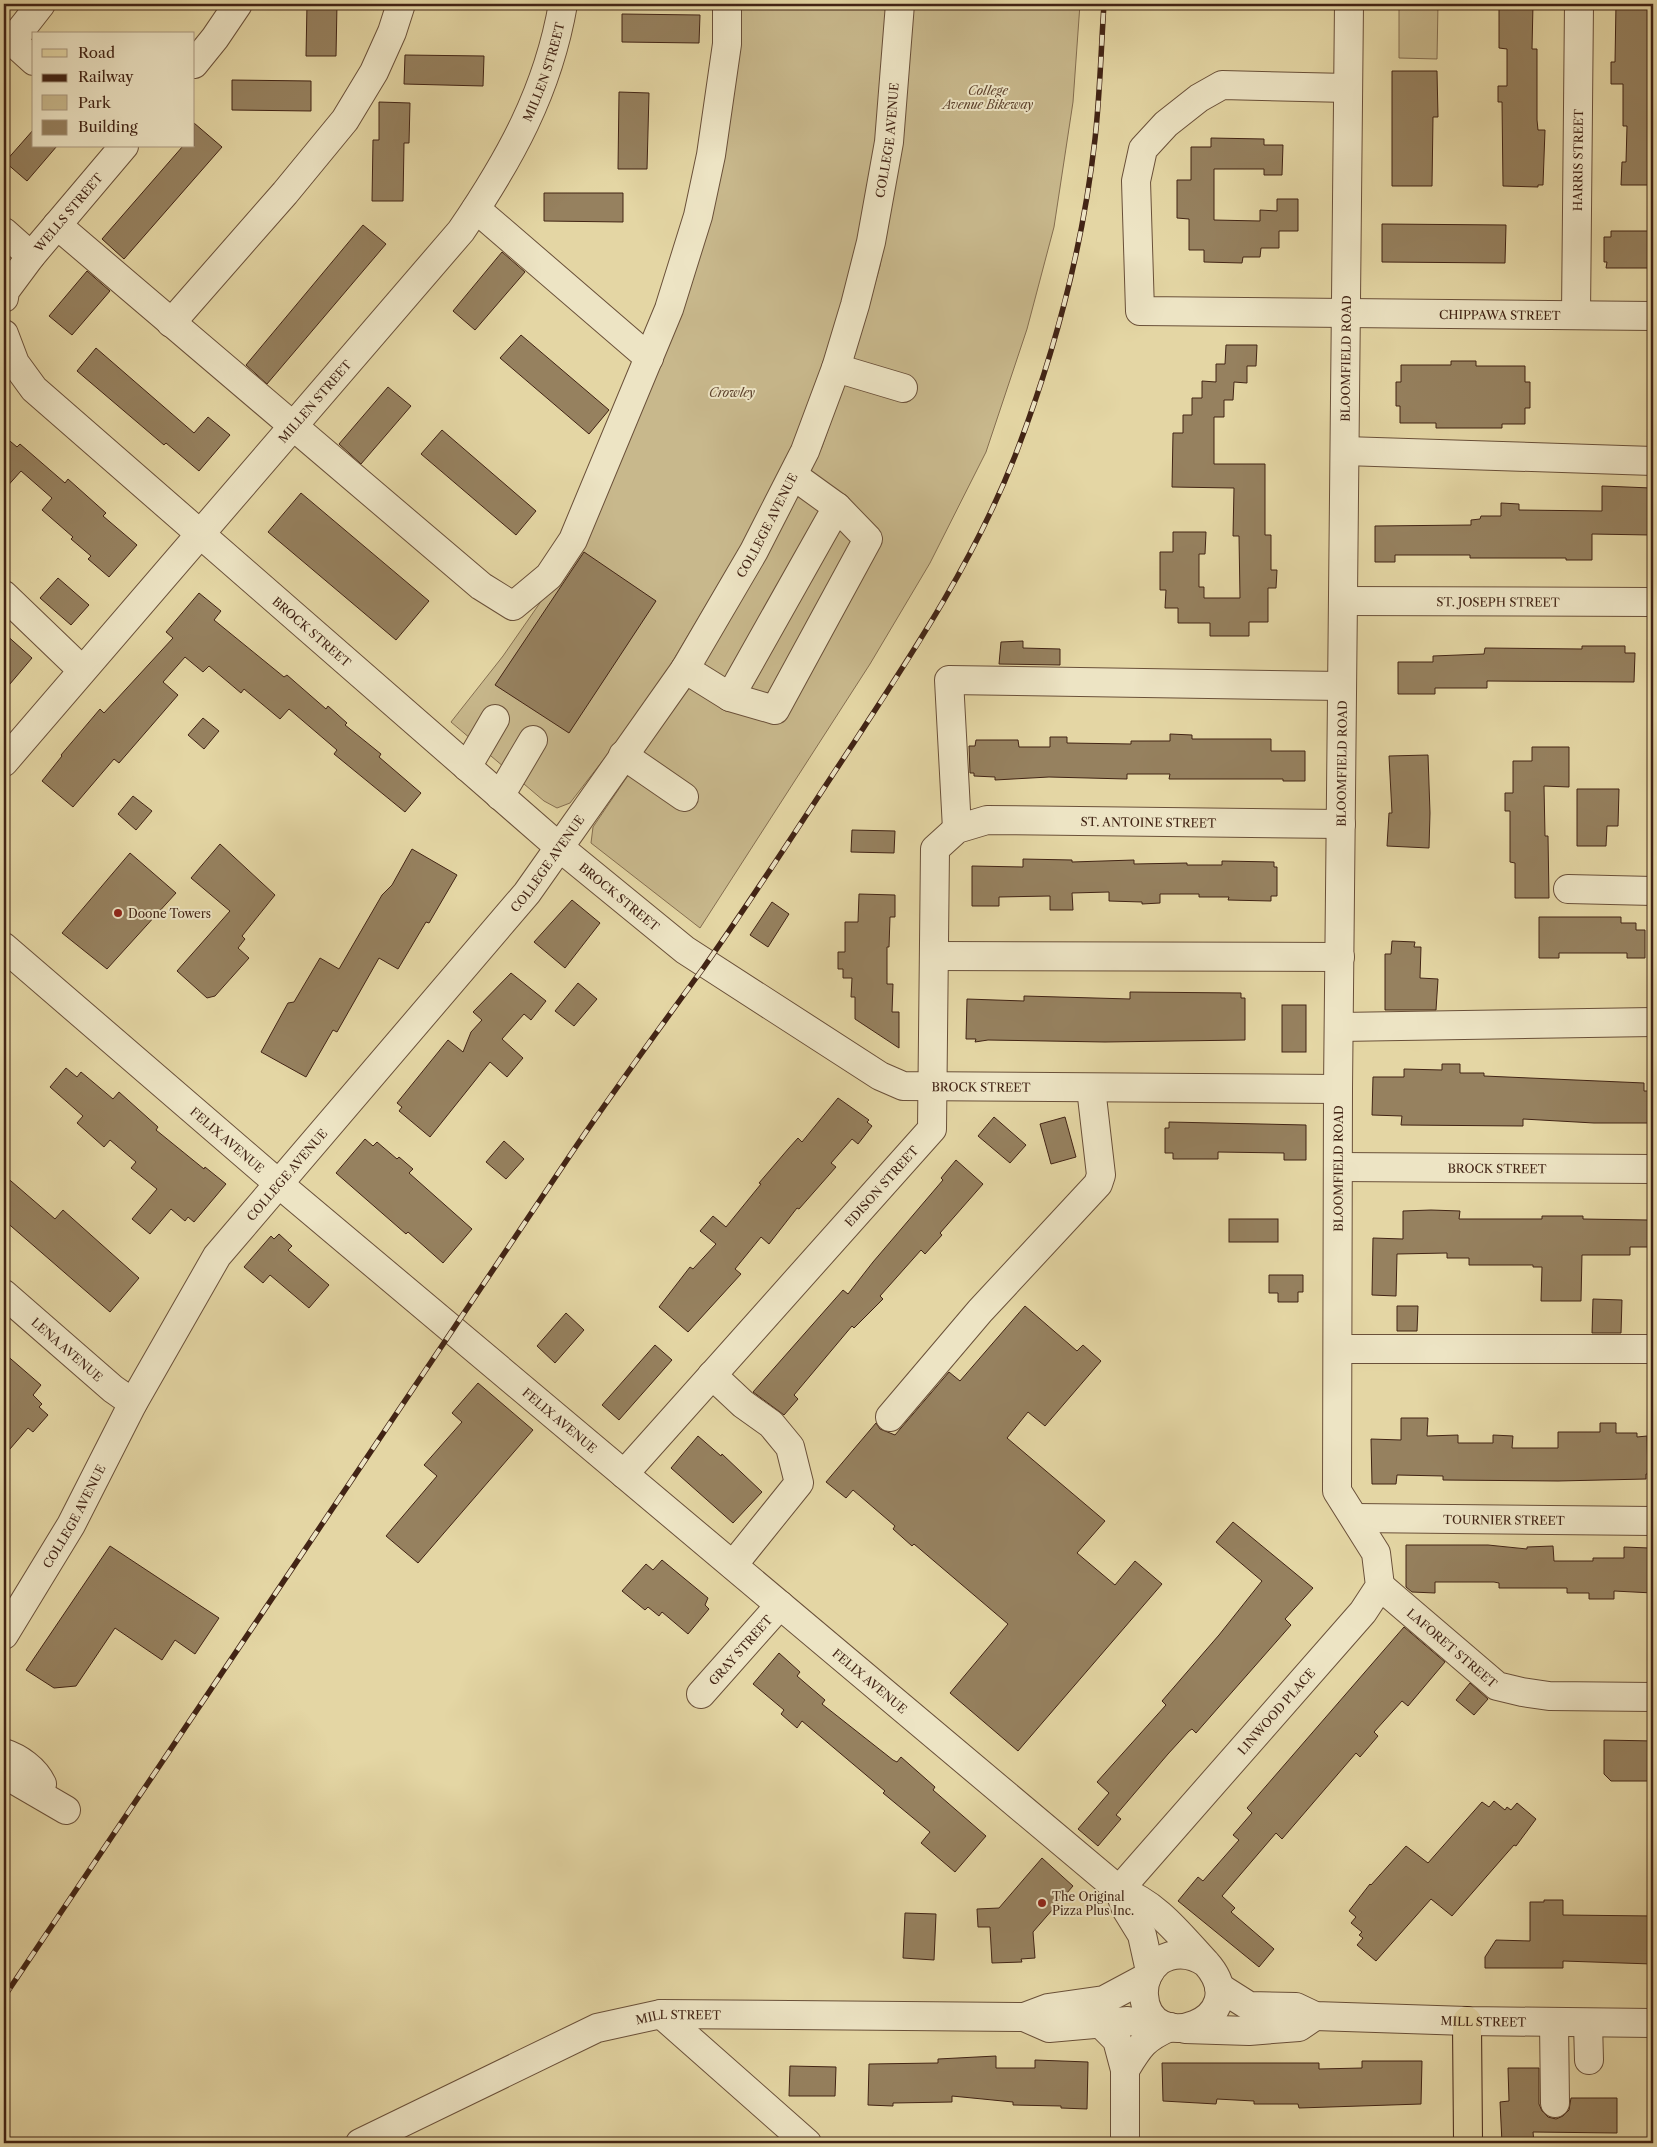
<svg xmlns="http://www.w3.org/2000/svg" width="1657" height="2147" viewBox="0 0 1657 2147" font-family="'Libre Caslon Text',serif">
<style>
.green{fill:#c8b88c;stroke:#856e50}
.building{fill:#96815f;stroke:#422415}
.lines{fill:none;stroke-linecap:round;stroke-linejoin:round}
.minor-casing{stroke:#6a5039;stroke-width:30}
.major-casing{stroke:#422415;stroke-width:30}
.minor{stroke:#ede4c4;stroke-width:28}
.major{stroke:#e4d6a4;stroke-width:28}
.rail-casing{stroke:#422415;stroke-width:5.5}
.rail{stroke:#ede4c4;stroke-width:4;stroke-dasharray:11;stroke-linecap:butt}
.poi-dot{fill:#8f2418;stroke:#ede4c4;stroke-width:2}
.labels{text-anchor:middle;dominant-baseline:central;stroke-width:4;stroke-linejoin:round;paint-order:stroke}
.street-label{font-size:12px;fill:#422415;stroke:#ede4c4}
.park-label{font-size:12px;font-style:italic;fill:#5d422d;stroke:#ede4c4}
.poi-label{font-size:12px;fill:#422415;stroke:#ede4c4;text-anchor:start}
</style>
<rect width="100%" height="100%" fill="#e4d6a4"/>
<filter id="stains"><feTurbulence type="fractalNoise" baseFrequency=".004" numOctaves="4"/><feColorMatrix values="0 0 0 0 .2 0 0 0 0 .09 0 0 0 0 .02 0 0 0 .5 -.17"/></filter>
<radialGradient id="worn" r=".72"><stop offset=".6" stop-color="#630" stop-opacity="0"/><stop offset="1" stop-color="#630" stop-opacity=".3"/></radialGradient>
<g class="green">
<path d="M738,4H887L873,165L861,237L832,337L804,421L758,517L651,698L570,803L557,808L544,801L451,722L503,656L585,538L667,350L712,209Z"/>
<path d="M914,4H1080L1073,102L1054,227L1027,329L986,452L930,563L870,664L700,928L591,843L593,827L665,721L822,447L859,340L880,266L894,181Z"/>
<path d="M1399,4H1438L1437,59L1399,58Z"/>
</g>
<g class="building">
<path d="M307,4H337L336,56H306Z"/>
<path d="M1508,4H1533L1532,49H1537V120L1538,130H1545L1543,185H1538V187L1503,186L1502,102H1498V86H1507V49L1499,48V5L1508,6Z"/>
<path d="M1616,4H1650L1651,15H1653V185H1621L1622,162H1626L1627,126H1623V84H1611V62H1615Z"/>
<path d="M622,14L700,15L699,43L622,42Z"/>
<path d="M405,55L484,56L483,86L404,84Z"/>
<path d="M1392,71H1437L1438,117H1433L1432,186H1392Z"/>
<path d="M232,80L311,81V111L232,110Z"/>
<path d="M619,92L649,93L647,169H618Z"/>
<path d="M379,102L410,103L409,143H404L403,201H372L373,140H379Z"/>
<path d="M194,123L222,147L124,259L102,239L183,146H194Z"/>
<path d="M34,129V146H57L27,181L5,162Z"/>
<path d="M1211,138L1264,139V145H1283L1282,175H1264V169H1214V220L1260,221V210L1277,211V199H1298V231H1279V248H1261L1260,257H1243L1242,263L1204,262V250H1189V219L1177,218V180H1191V147H1211Z"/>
<path d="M544,193H623V222L544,221Z"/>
<path d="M1382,224L1506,225L1505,263L1382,262Z"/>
<path d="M363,225L386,244L267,384L246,365Z"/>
<path d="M1611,231H1653V268H1606L1607,262H1604V237H1611Z"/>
<path d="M502,252L525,272L475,330L453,311Z"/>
<path d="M87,271L110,291L72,335L49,316Z"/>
<path d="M521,335L609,410L589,434L500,358Z"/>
<path d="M1226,345H1257L1256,366H1247V383L1234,382L1233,400H1224V417H1214V464H1265V535H1271V570H1277L1276,588H1268V622H1249V636H1210V623H1178V608H1165L1166,590H1160V552H1173V532H1206L1205,554H1199V587H1204V598H1240L1239,536H1233L1234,488L1172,487L1173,433H1183V415H1192V398H1202V381L1216,382V364H1225Z"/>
<path d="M96,348L194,433L208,417L230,435L199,471L166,443L164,445L77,371Z"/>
<path d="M1451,361H1476V366H1525V382H1530V408H1525V424H1502V428H1436V423H1400V406H1396V382H1401V365H1451Z"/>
<path d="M388,387L411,406L361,464L339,444Z"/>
<path d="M442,430L536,511L516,535L421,454Z"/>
<path d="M4,436L17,447L20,444L65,483L68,479L106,513L103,516L137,545L109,577L88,559L91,556L71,539L73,537L42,510L52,498L21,471L4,490Z"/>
<path d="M1602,486L1651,488L1650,535L1592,534V560H1566V558H1470V555H1395V562H1375V526L1471,525V520L1480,519L1481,516H1501V503L1519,504V510L1602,511Z"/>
<path d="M301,493L429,601L396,640L268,532Z"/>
<path d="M584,552L656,601L569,733L495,685Z"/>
<path d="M58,578L89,605L71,625L40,598Z"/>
<path d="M199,593L221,611L214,620L284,677L287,675L326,709L328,706L347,723L345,725L381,754L379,757L421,793L405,812L334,754L337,750L289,709L280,719L244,689L241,693L209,666L203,672L185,657L163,682L178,695L119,763L114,759L73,807L42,781L62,756L61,755L100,709L104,713L173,638L166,632Z"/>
<path d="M4,633L32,658L4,691Z"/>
<path d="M1023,641V648L1060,649V665L999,664L1001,642Z"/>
<path d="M1582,646H1625V653H1635L1634,682L1487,681V688H1435V694H1398V662H1433V656L1484,654L1485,648L1582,649Z"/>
<path d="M203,718L219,731L204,749L188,735Z"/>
<path d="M1170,734L1192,735V739H1271V751H1305V781H1283V779H1169L1170,774H1127V779L1049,777L995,780V777L974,776V773H970L969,746H975L976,740H1018L1019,747H1050V737H1067V743L1131,744V741H1170Z"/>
<path d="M1532,747H1569V787L1544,786L1545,836H1548L1549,898H1515V863L1510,862V811H1505V793H1513V761H1532Z"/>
<path d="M1428,755L1430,813L1429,848L1387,846L1389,813H1392L1389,756Z"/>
<path d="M1577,789H1619L1618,826H1607L1606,846H1577Z"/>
<path d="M133,796L152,811L136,830L118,814Z"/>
<path d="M852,830L895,831L894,853L851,852Z"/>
<path d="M220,844L275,895L242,936L245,939L238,948L249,958L215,996L207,998L177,971L230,911L191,878Z"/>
<path d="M412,849L457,875L429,923L426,922L398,969L379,958L337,1032L333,1030L306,1077L261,1052L288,1003L294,1002L320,958L339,969L382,895L392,885Z"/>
<path d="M130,853L176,893L107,969L62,933Z"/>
<path d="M1023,859L1072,860V862L1134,860V864L1187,863V865H1222V861L1274,862V867H1277V896H1271V901L1228,900L1229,897H1199V894H1160V903L1142,904V902L1109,901V892L1072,893L1073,910H1050V896L999,897V906H972V866L1023,867Z"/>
<path d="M859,894L895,895V917H890L889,947H887V984H893L892,1012H899V1048L855,1019V997H851L852,978H843V969H838V952H845V922H858Z"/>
<path d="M572,900L600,923L565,968L534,942Z"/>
<path d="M772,902L789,914L768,947L750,935Z"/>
<path d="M1539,917H1621V923H1636V930H1645V958H1627V953H1559V958H1539Z"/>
<path d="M1392,941L1415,942L1414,947H1421L1420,978L1438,979L1436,1010H1385V954H1391Z"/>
<path d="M511,973L546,1001L531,1020L524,1014L502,1039L523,1058L507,1077L490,1062L430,1137L399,1111L402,1107L397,1103L448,1040L463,1052L471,1032L482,1020L473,1012Z"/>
<path d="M578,983L597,999L574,1026L555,1011Z"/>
<path d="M1130,992L1241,993V998H1245V1040L1105,1042L988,1040L975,1042L976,1039H966L967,999L1024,1001V996L1130,999Z"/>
<rect x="1282" y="1005" width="24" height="47"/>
<path d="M1442,1064H1460V1073H1484V1076L1644,1083V1091H1649V1123H1594L1523,1119V1126L1401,1125L1402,1116L1372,1115L1373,1077H1404V1069L1442,1070Z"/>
<path d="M66,1068L77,1077L81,1072L113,1099L119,1092L158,1127L156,1130L204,1169L205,1167L226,1184L194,1222L188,1217L185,1221L171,1209L150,1234L132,1219L157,1189L131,1168L136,1162L110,1140L104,1147L77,1123L83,1116L50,1087Z"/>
<path d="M838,1098L869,1120L867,1122L872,1126L858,1144L852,1139L831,1163L836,1167L799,1209L797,1208L769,1244L761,1237L735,1269L741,1274L688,1332L659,1307L690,1267L693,1269L716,1244L700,1231L713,1216L726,1227L761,1184L759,1183L789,1148L798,1138L802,1142Z"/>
<path d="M994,1117L1026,1145L1010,1163L978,1136Z"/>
<path d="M1065,1117L1076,1157L1051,1164L1040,1124Z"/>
<path d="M1169,1122L1306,1125V1160H1284V1153L1218,1152V1159H1173V1153H1165V1128H1169Z"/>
<path d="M365,1139L373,1146L377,1142L397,1159L399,1157L413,1169L409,1173L472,1229L443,1263L408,1232L406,1234L336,1173Z"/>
<path d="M504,1141L524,1159L506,1179L486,1162Z"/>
<path d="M956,1160L983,1184L940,1233L942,1235L925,1254L921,1250L880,1296L883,1299L854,1328L852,1326L794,1395L798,1399L784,1415L753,1392L843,1290L848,1294L873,1262L943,1180L941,1178Z"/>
<path d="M4,1175L55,1219L63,1210L139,1278L110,1312L4,1220Z"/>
<path d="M1431,1210L1460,1211L1459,1219H1542V1216H1583V1219L1648,1220V1247H1630V1255H1582L1581,1301H1541L1542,1267H1533V1265H1469V1258H1447V1253L1397,1254L1396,1296L1372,1295L1373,1238L1403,1239V1211Z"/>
<rect x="1229" y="1219" width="49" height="23"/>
<path d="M279,1234L292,1246L288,1250L329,1285L309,1308L270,1275L263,1283L244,1267L271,1236L274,1239Z"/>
<path d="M1269,1275H1303V1292H1298V1302H1278V1293H1269Z"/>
<path d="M1593,1299L1622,1300L1621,1333H1592Z"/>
<path d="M1025,1306L1077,1351L1083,1345L1101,1361L1045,1426L1028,1412L1007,1438L1105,1521L1077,1553L1115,1585L1135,1561L1162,1584L1018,1751L950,1693L1008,1624L914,1544L912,1546L893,1529L895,1526L853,1490L846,1498L826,1482L876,1423L880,1429L895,1435L949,1372L960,1381Z"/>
<path d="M1397,1306H1418L1417,1331H1397Z"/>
<path d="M566,1313L584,1330L555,1363L537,1346Z"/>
<path d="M655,1345L672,1360L619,1420L602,1405Z"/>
<path d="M4,1353L41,1385L33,1395L42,1404L39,1407L48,1415L33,1432L28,1428L4,1456Z"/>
<path d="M478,1383L533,1430L418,1563L386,1536L437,1476L424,1465L462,1422L452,1413Z"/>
<path d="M1401,1418H1428L1427,1436L1458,1435V1443H1493V1435L1513,1436L1512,1448H1558V1432H1600V1423H1616V1433H1637V1437L1647,1436L1648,1474H1646V1479L1558,1481L1443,1480V1476L1397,1475L1396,1484H1372L1371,1439L1401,1440Z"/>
<path d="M698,1436L721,1456L722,1454L762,1492L733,1523L671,1468Z"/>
<path d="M1233,1522L1313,1588L1285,1619L1291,1625L1196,1733L1192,1729L1189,1731L1168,1754L1116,1815L1121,1819L1098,1846L1078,1829L1109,1793L1097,1782L1166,1705L1162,1701L1219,1635L1262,1581L1216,1542Z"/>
<path d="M1406,1545H1488L1527,1549V1547L1553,1546L1554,1561H1593V1558H1624V1547L1649,1548V1554H1653V1593L1614,1591V1599H1589V1593H1567V1588H1499V1583L1494,1582H1435V1593L1412,1592L1406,1587Z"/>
<path d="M110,1546L219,1618L195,1654L175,1640L162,1660L115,1628L76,1686L54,1688L26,1670Z"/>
<path d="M662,1560L708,1598L705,1605L709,1609L688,1634L662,1612L659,1616L648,1607L645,1610L622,1591L646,1564L653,1570Z"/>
<path d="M1404,1627L1445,1662L1408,1706L1402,1701L1374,1732L1378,1736L1360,1757L1356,1753L1282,1839L1276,1833L1222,1896L1235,1908L1231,1912L1274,1949L1259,1967L1178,1901L1198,1877L1203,1881L1239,1840L1233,1835L1252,1813L1247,1808Z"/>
<path d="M779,1653L800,1672L797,1676L825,1700L822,1704L893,1760L897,1762L901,1757L935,1787L933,1790L986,1836L955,1872L921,1843L930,1832L883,1793L885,1791L802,1721L797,1728L781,1714L784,1710L753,1684Z"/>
<path d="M1470,1683L1488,1699L1474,1715L1456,1700Z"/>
<path d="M1604,1740L1653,1741V1781H1611L1604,1774Z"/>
<path d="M1494,1801L1505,1810L1507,1807L1511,1810L1517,1803L1536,1819L1516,1846L1514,1845L1452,1916L1431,1899L1376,1961L1357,1945L1363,1938L1359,1935L1362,1932L1351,1923L1356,1917L1349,1911L1370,1884L1371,1885L1406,1846L1428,1863L1482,1802L1489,1807Z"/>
<path d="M1042,1858L1073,1886L1033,1932L1035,1958L1021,1959L1022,1962L992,1963L990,1927H978L977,1909L999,1908Z"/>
<path d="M1544,1900H1563V1915L1653,1916L1652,1964L1563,1961V1968H1485V1957L1496,1940L1530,1941V1902H1544Z"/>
<path d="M905,1913L936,1914L934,1960L903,1958Z"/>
<path d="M996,2056V2068H1035V2060L1088,2062L1087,2109L1061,2108V2106L1013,2105V2102L952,2096V2102L893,2103V2106L868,2105L869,2064L938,2063V2059Z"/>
<path d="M1362,2061H1422L1421,2104L1299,2108L1298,2104H1254V2101L1217,2099L1216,2104L1163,2101L1162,2063H1319V2069L1362,2068Z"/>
<path d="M790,2066L836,2067L835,2096H789Z"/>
<path d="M1508,2068H1539V2104L1542,2111L1548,2117L1556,2119L1563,2116L1569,2110L1571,2098H1617V2133L1533,2132L1534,2143H1502L1500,2102L1509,2101Z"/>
</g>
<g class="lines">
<defs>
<g id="minor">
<path d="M4,34L34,61"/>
<path d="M12,41L41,4"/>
<path d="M194,64L215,38L238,4"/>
<path id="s1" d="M1348,88L1222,85L1199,98L1166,124L1143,149L1136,181L1140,311L1653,316"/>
<path d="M476,209L649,358"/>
<path d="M57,225L481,586L513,606L549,576L573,540L669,309L698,216L711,155L727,44V4"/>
<path d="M4,232L31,256"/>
<path id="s2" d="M4,298L5,291L31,256L124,146"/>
<path id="s3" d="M1576,315L1579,4"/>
<path d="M171,323L285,193L345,120L374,72L392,32L401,4"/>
<path id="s4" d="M4,334L15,363L34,389L559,847L685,950L880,1076L903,1086L1338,1089"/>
<path d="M836,368L903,388"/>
<path d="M1345,451L1653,461"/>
<path d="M4,595L82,670"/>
<path id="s5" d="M1343,601L1653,602"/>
<path d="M685,669L730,697L837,507L794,476"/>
<path d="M730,697L775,710L868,539L837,507"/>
<path d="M623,755L684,797"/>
<path id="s6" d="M4,762L461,231C510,159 548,91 563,4"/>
<path d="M467,767L495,719"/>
<path d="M500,796L533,740"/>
<path d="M957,829L949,680L1342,686"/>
<path d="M1568,889L1653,891"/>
<path id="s7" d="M4,947L279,1184L1119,1890C1157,1904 1179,1934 1206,1963C1257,2020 1148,2059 1144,1995C1143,1982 1149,1969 1159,1961C1175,1951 1191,1953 1206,1963"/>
<path d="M934,956L1340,957"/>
<path d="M1339,1027L1653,1022"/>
<path id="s8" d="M1339,1167L1653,1169"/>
<path id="s9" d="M4,1294L113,1389L133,1403"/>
<path d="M1338,1349H1653"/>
<path d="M712,1375L743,1404L771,1424L790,1447L799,1483L733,1565"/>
<path d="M890,1417L980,1311L1098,1184L1101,1175L1091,1088"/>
<path id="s10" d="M624,1474L932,1129L935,849L957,829L987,820L1341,824"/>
<path id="s11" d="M1355,1518L1653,1521"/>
<path id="s12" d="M1380,1586L1497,1686L1522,1692L1549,1696L1653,1697"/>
<path id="s13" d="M4,1635L71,1525L133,1403L217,1256L527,893L685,669L754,551L805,451L836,368L855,305L871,242L889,142L900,4"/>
<path id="s14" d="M701,1694L780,1605"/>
<path d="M4,1753C19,1758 35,1769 42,1784"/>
<path d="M4,1774L66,1810"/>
<path id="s15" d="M1119,1890L1363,1612L1380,1586L1376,1553L1337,1491L1338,1089L1349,4"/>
<path d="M1119,1890L1126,1909L1142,1935L1150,1971"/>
<path id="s16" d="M1219,1987L1249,2006L1296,2007L1315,2016L1467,2021L1653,2023"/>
<path d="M661,2014L807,2143"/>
<path d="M1024,2017L1049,2028L1128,2021L1170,2027"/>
<path d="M1554,2022L1555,2103"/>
<path d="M1588,2023L1589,2060"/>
<path d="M1101,2024L1117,2040L1125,2070V2143"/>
<path d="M1185,2029L1249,2031L1299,2027L1315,2016"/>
<path d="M1125,2070C1139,2047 1144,2038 1170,2027"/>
<path id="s17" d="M360,2143L597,2028L661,2014L1024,2017L1048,2008L1104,2000L1147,1977"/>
</g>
<path id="major" d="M1467,2021L1468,2143"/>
</defs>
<use href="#minor" class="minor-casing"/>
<use href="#major" class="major-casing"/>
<use href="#minor" class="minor"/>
<use href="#major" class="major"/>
<defs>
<path id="rail" d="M4,1997L577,1145C618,1085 661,1026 704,967C755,895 802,821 851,747C912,654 974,561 1015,456C1054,355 1083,246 1095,139C1100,94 1101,49 1104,4"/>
</defs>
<use href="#rail" class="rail-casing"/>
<use href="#rail" class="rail"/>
</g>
<g class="poi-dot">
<circle cx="118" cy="913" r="5"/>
<circle cx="1042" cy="1903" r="5"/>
</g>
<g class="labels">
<g class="street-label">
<text stroke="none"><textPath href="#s6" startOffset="881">MILLEN STREET</textPath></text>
<text stroke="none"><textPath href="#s13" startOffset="1758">COLLEGE AVENUE</textPath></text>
<text stroke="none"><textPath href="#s3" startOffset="155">HARRIS STREET</textPath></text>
<text stroke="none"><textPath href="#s2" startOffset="108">WELLS STREET</textPath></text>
<text stroke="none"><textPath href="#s1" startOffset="751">CHIPPAWA STREET</textPath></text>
<text stroke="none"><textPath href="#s15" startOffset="1640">BLOOMFIELD ROAD</textPath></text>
<text stroke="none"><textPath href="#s6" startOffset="476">MILLEN STREET</textPath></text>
<text stroke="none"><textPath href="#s13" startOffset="1352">COLLEGE AVENUE</textPath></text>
<text stroke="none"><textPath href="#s5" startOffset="155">ST. JOSEPH STREET</textPath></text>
<text stroke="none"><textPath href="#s4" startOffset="432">BROCK STREET</textPath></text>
<text stroke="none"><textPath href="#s15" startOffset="1235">BLOOMFIELD ROAD</textPath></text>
<text stroke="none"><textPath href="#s10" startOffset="965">ST. ANTOINE STREET</textPath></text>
<text stroke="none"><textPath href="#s13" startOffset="948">COLLEGE AVENUE</textPath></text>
<text stroke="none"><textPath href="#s4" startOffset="838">BROCK STREET</textPath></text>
<text stroke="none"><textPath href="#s4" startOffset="1258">BROCK STREET</textPath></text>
<text stroke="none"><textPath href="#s7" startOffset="295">FELIX AVENUE</textPath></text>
<text stroke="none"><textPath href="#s15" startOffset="830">BLOOMFIELD ROAD</textPath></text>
<text stroke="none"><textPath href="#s8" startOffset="158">BROCK STREET</textPath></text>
<text stroke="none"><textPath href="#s13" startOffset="542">COLLEGE AVENUE</textPath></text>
<text stroke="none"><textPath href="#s10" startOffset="386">EDISON STREET</textPath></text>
<text stroke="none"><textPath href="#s9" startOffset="84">LENA AVENUE</textPath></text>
<text stroke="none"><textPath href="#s7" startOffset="730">FELIX AVENUE</textPath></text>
<text stroke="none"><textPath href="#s13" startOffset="138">COLLEGE AVENUE</textPath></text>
<text stroke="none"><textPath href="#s11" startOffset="149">TOURNIER STREET</textPath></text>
<text stroke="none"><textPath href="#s12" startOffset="95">LAFORET STREET</textPath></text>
<text stroke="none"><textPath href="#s14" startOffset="59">GRAY STREET</textPath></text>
<text stroke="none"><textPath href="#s7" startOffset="1135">FELIX AVENUE</textPath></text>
<text stroke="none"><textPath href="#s15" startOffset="238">LINWOOD PLACE</textPath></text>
<text stroke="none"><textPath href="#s17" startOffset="346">MILL STREET</textPath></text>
<text stroke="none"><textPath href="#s16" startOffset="272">MILL STREET</textPath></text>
</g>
<g class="park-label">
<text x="988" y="90">College<tspan x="988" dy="14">Avenue Bikeway</tspan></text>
<text x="732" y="392">Crowley</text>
</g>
<g class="poi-label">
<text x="128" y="913">Doone Towers</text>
<text x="1052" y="1896">The Original<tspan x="1052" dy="14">Pizza Plus Inc.</tspan></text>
</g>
</g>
<rect width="1657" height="2147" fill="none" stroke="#e4d6a4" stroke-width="20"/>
<rect x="5" y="5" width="1647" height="2137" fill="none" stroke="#422415" stroke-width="2.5"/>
<rect x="10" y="10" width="1637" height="2127" fill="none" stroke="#422415"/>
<rect x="32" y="32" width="162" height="115" fill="#ede4c4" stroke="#a9977e"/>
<rect x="42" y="49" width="25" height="8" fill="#e4d6a4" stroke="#a9977e"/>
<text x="78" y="58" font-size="15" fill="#422415">Road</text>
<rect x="42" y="74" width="25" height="8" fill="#422415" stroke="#a9977e"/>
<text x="78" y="82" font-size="15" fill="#422415">Railway</text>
<rect x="42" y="95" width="25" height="15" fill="#c8b88c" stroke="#a9977e"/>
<text x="78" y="108" font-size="15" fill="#422415">Park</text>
<rect x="42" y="120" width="25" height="15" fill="#96815f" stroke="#a9977e"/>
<text x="78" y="132" font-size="15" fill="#422415">Building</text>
<rect width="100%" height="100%" filter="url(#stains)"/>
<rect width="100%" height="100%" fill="url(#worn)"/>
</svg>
